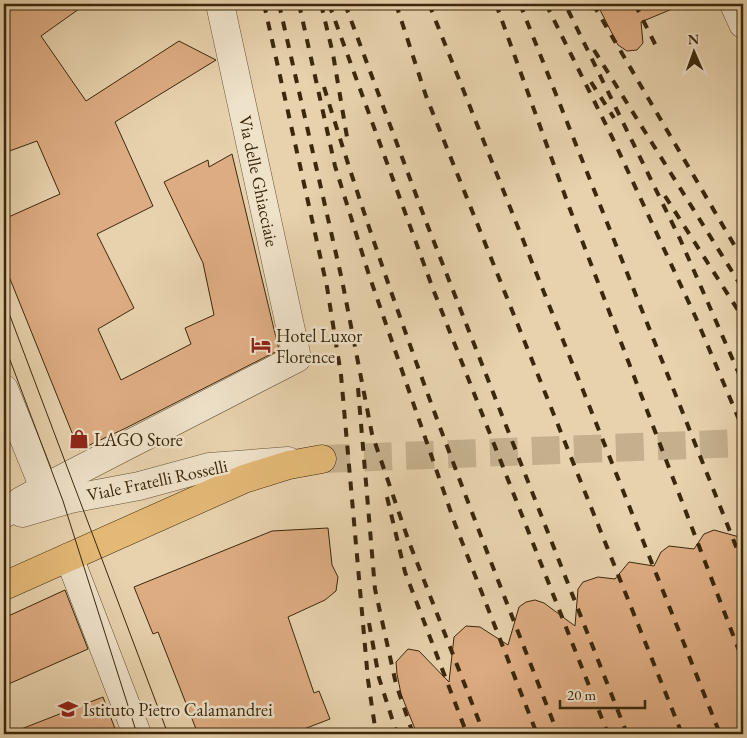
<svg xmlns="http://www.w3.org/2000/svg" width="747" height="738" viewBox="0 0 747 738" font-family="'EB Garamond',serif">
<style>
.building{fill:#deac82;stroke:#3b280b}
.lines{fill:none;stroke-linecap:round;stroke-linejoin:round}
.major-tunnel{stroke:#c5b08d;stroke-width:28;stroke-dasharray:28 14;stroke-linecap:butt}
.minor-casing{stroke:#665234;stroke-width:29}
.major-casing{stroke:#3b280b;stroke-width:29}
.minor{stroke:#efe2ca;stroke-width:28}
.major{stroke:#e4b976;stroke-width:28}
.tram{stroke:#3b280b;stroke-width:1}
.rail{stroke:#3b280b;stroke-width:4;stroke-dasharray:9 9;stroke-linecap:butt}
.labels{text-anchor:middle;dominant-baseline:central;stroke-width:5;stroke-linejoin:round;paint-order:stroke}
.street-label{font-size:18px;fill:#3b280b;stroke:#efe2ca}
.poi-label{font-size:18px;fill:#3b280b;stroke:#efe2ca;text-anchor:start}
</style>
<rect width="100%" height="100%" fill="#e7d2ad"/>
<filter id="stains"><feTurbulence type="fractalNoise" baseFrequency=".004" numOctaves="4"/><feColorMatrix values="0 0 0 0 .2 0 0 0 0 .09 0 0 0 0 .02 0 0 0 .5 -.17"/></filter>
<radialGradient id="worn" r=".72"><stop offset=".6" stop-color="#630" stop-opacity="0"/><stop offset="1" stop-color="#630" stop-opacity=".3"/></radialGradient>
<g class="building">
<path d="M4,4H86L41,36L86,101L179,41L216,60L115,122L153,206L97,234L134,308L98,329L121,380L191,344L185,328L214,315L203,263L164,182L208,160L209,167L232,154L279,350L126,428L79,450L4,264V219L60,194L37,141L4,153Z"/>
<path d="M597,4H684L641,22L643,43L637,50L627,51L618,45Z"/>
<path d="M328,528L332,565L338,577L336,591L325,600L288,617L314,693L319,691L330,719L291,734H198L158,632L153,634L134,587L272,531Z"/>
<path d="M714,530L743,538V734H417L401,694L397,674L396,662L408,649L419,651L449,682L454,637L466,626L480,627L508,645L519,607L526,602L535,600L544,603L575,626L578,589L583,582L598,577L615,579L629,562L654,566L661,552L669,546L694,549L704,534Z"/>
<path d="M65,590L88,649L4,686V618Z"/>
<path d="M103,697L117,734H12L11,733Z"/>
</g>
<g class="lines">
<path class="major-tunnel" d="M322,459L743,443"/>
<defs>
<g id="minor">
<path d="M734,4L743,24"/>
<path d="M4,389L44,488"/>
<path d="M22,513L70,499L139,486L209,467L288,461"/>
<path d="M4,514L21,501L56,482L297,358L220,4"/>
<path d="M69,557L137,734"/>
</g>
<path id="major" d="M4,586L244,479L289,465L322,459"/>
</defs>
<use href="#minor" class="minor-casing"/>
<use href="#major" class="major-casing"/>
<use href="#minor" class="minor"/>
<use href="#major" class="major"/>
<g class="tram">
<path d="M4,300L168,734"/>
<path d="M4,344L63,501L137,734"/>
</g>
<g class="rail">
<path d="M264,4L327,287L341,375L368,680L376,734"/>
<path d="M279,4L342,280L372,434L409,542L484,734"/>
<path d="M299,4L335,166L369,275L455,524L537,734"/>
<path d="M321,4L333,54L348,143"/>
<path d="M329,4L433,289L608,734"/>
<path d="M345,4L425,219L627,734"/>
<path d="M396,4L426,96L682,734"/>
<path d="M429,4L720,734"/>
<path d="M496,4L568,204L743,661"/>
<path d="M520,4L743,564"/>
<path d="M546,4L613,139L696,318L743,429"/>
<path d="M593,4L736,248"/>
<path d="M635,4L658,50"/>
<path d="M568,10L680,239L743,383"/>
<path d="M594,50L743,289"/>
<path d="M591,82L614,118"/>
<path d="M324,87C391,307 474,520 558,734"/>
<path d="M665,196L743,318"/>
<path d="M358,388L375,589L396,684L413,734"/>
<path d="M387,497L405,572L467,734"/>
<path d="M369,623L379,678L397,734"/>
</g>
</g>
<defs>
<symbol id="hotel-bare" viewBox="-9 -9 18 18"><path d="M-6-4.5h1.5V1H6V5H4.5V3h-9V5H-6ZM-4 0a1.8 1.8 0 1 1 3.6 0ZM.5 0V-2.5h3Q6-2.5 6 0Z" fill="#8f2418" stroke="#efe2ca" stroke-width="2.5" paint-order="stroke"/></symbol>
<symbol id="shop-bare" viewBox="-9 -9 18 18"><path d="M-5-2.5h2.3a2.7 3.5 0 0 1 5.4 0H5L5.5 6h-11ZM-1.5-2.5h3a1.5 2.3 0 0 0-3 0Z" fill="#8f2418" stroke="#efe2ca" stroke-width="2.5" paint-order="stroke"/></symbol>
<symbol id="school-bare" viewBox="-9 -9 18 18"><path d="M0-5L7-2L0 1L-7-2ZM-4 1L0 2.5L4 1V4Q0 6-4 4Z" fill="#8f2418" stroke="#efe2ca" stroke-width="2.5" paint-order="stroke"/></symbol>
</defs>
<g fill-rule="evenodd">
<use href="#hotel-bare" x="247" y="331" width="28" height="28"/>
<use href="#shop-bare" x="65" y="425" width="28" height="28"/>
<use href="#school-bare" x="54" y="695" width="28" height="28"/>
</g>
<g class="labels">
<g class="street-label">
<text transform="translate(259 181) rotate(78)">Via delle Ghiacciaie</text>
<text transform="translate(157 480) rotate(-12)">Viale Fratelli Rosselli</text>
</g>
<g class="poi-label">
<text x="276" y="335">Hotel Luxor<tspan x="276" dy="21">Florence</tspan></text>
<text x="94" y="439">LAGO Store</text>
<text x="83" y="709">Istituto Pietro Calamandrei</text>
</g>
</g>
<rect width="747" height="738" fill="none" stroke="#e7d2ad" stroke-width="20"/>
<rect x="5" y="5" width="737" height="728" fill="none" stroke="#3b280b" stroke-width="2.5"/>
<rect x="10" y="10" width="727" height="718" fill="none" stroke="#3b280b"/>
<g transform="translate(694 52) rotate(358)" stroke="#efe2ca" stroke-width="4" paint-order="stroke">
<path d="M0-4L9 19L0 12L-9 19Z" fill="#3b280b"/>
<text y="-8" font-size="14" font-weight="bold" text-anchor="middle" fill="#3b280b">N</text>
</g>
<path d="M560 700v8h85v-8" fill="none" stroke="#3b280b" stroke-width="2.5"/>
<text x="567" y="700" font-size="15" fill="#3b280b" stroke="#efe2ca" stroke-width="4" paint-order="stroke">20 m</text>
<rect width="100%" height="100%" filter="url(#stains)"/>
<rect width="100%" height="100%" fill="url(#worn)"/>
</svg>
